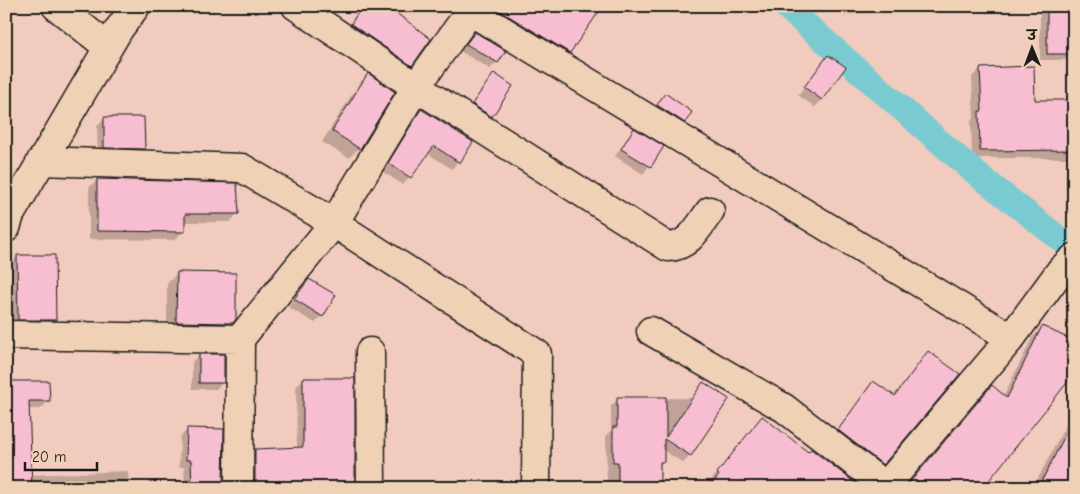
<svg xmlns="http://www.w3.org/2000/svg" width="1080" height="494" viewBox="0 0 1080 494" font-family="'Comic Neue','Playpen Sans Deva',sans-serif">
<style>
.shadow{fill:#0003}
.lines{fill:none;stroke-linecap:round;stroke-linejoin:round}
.canal{stroke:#7acbd1;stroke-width:25}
.building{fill:#f7bed1;stroke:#1c1c1c}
.minor-casing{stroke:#1c1c1c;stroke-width:31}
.minor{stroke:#efd1b5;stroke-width:28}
</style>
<rect width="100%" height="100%" fill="#f1cbbd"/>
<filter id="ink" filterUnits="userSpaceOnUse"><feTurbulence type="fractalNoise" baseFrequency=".02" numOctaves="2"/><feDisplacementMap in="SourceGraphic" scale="10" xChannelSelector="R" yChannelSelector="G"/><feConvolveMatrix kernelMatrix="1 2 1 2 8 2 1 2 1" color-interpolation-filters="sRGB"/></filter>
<g filter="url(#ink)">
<g class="shadow">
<path d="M74,6H96L87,16Z"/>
<path d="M361,6H395L392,12L411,65L404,72L345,32Z"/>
<path d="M486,6H601L569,52L559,62Z"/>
<path d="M844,6H873L868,12L845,15Z"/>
<path d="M1040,6H1074V58L1071,60H1040Z"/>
<path d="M475,34L497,62L490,69L460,51Z"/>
<path d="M828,56L822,100L815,107L798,95Z"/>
<path d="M980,69L1034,101H1074V158H972L971,121L974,118L972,77Z"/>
<path d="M494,74L491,116L484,123L466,112Z"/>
<path d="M368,75L359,148L349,158L322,142L358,85Z"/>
<path d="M665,95L684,122L677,129L650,113Z"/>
<path d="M421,110L472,142L452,169L427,153L403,185L382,171L414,117Z"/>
<path d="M104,119L144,148L136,156L98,154L97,126Z"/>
<path d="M634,130L662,147L643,174L615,156Z"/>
<path d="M97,180L238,186V213L230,222H184L183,231L175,240L89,239V188Z"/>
<path d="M18,256L55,320L48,327L12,326L10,264Z"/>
<path d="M177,273L232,322L221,333L167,332V284Z"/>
<path d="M309,280L322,316L315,323L288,307Z"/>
<path d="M1042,327L982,488H905L992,387L1004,396L1032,338Z"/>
<path d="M928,352L882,464L873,473L830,440L873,382L893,397Z"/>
<path d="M199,355L223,382L216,389H192V362Z"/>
<path d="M303,379H353L355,488H248V457L255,450L297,449L296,387Z"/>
<path d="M6,383L49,401L40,409H28L31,475L128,471L129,488H6Z"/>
<path d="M704,384L728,400L690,456L683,463L663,450V461L659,466L658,488H607L606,435L611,431V406L618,399L692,398Z"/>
<path d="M1074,409V488H1033Z"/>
<path d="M762,418L747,488H708L711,484L709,483Z"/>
<path d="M187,430H223L224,488H185L184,467H179L180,437Z"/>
</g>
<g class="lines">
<path class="canal" d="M785,6L973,171L1074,250"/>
</g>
<g class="building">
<path d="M362,6H387L431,39L412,66L351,24Z"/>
<path d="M492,6H603L570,53Z"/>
<rect x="1047" y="6" width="27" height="48"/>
<path d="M475,32L506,51L498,63L466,44Z"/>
<path d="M828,55L846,67L822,100L804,87Z"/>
<path d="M1034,66L1035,100H1074V150L980,151L979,111H982L980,68Z"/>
<path d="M368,73L395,92L360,149L332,131Z"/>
<path d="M494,73L513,86L492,117L472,104Z"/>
<path d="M665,93L692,112L685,123L657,105Z"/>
<path d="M421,109L473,142L460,163L434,146L411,178L388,163Z"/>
<path d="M104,117H144L145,149L104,148Z"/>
<path d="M634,128L664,146L651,167L621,149Z"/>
<path d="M97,179L237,183L239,214H185V232L97,231Z"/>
<path d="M17,255H55L56,320H18Z"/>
<path d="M177,272L236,273V319L233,323L176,322Z"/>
<path d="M309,279L336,295L323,317L294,299Z"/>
<path d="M1042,326L1074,341V374L983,488H905L992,385L1007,398Z"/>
<path d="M928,351L960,374L883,465L838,430L873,381L895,396Z"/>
<rect x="199" y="354" width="25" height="29"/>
<path d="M303,378H355V487L255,488V449L303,447Z"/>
<path d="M6,381H49L50,401H29L32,488H6Z"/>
<path d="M703,382L729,399L691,456L664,439V462H660V488H618V462H613V427H617V397H666V437Z"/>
<path d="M762,416L808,452L811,449L862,488H709L719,475L717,473Z"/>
<path d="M1074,418V488H1038Z"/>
<path d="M187,428L224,429L223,488H192L191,460H186Z"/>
</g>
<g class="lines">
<defs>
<g id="minor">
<path d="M56,6L108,47"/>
<path d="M296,6L416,87L668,247C689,247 699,226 710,211"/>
<path d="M470,11L1011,338"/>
<path d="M41,161L242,168L334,223L537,354L536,488"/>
<path d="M6,228L10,215L119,29L136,6"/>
<path d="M651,331L784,408L885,486"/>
<path d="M6,335L240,339L239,488"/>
<path d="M240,339L334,223L416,87L474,6"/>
<path d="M370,352L371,488"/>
<path d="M884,488L1011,338L1061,270L1074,258"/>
</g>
</defs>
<use href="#minor" class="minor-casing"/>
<use href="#minor" class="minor"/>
</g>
</g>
<rect width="1080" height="494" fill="none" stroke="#efd1b5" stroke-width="25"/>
<rect x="12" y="12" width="1055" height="469" fill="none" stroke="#1c1c1c" stroke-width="2" filter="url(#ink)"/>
<g transform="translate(1032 48) rotate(359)" stroke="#efd1b5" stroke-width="4" paint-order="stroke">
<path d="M0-4L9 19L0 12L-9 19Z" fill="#1c1c1c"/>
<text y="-8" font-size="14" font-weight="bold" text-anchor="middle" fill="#1c1c1c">उ</text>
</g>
<path d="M25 462v8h72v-8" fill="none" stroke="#1c1c1c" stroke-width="2.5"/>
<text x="32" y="462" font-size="15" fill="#1c1c1c" stroke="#efd1b5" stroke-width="4" paint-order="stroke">20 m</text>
</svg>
